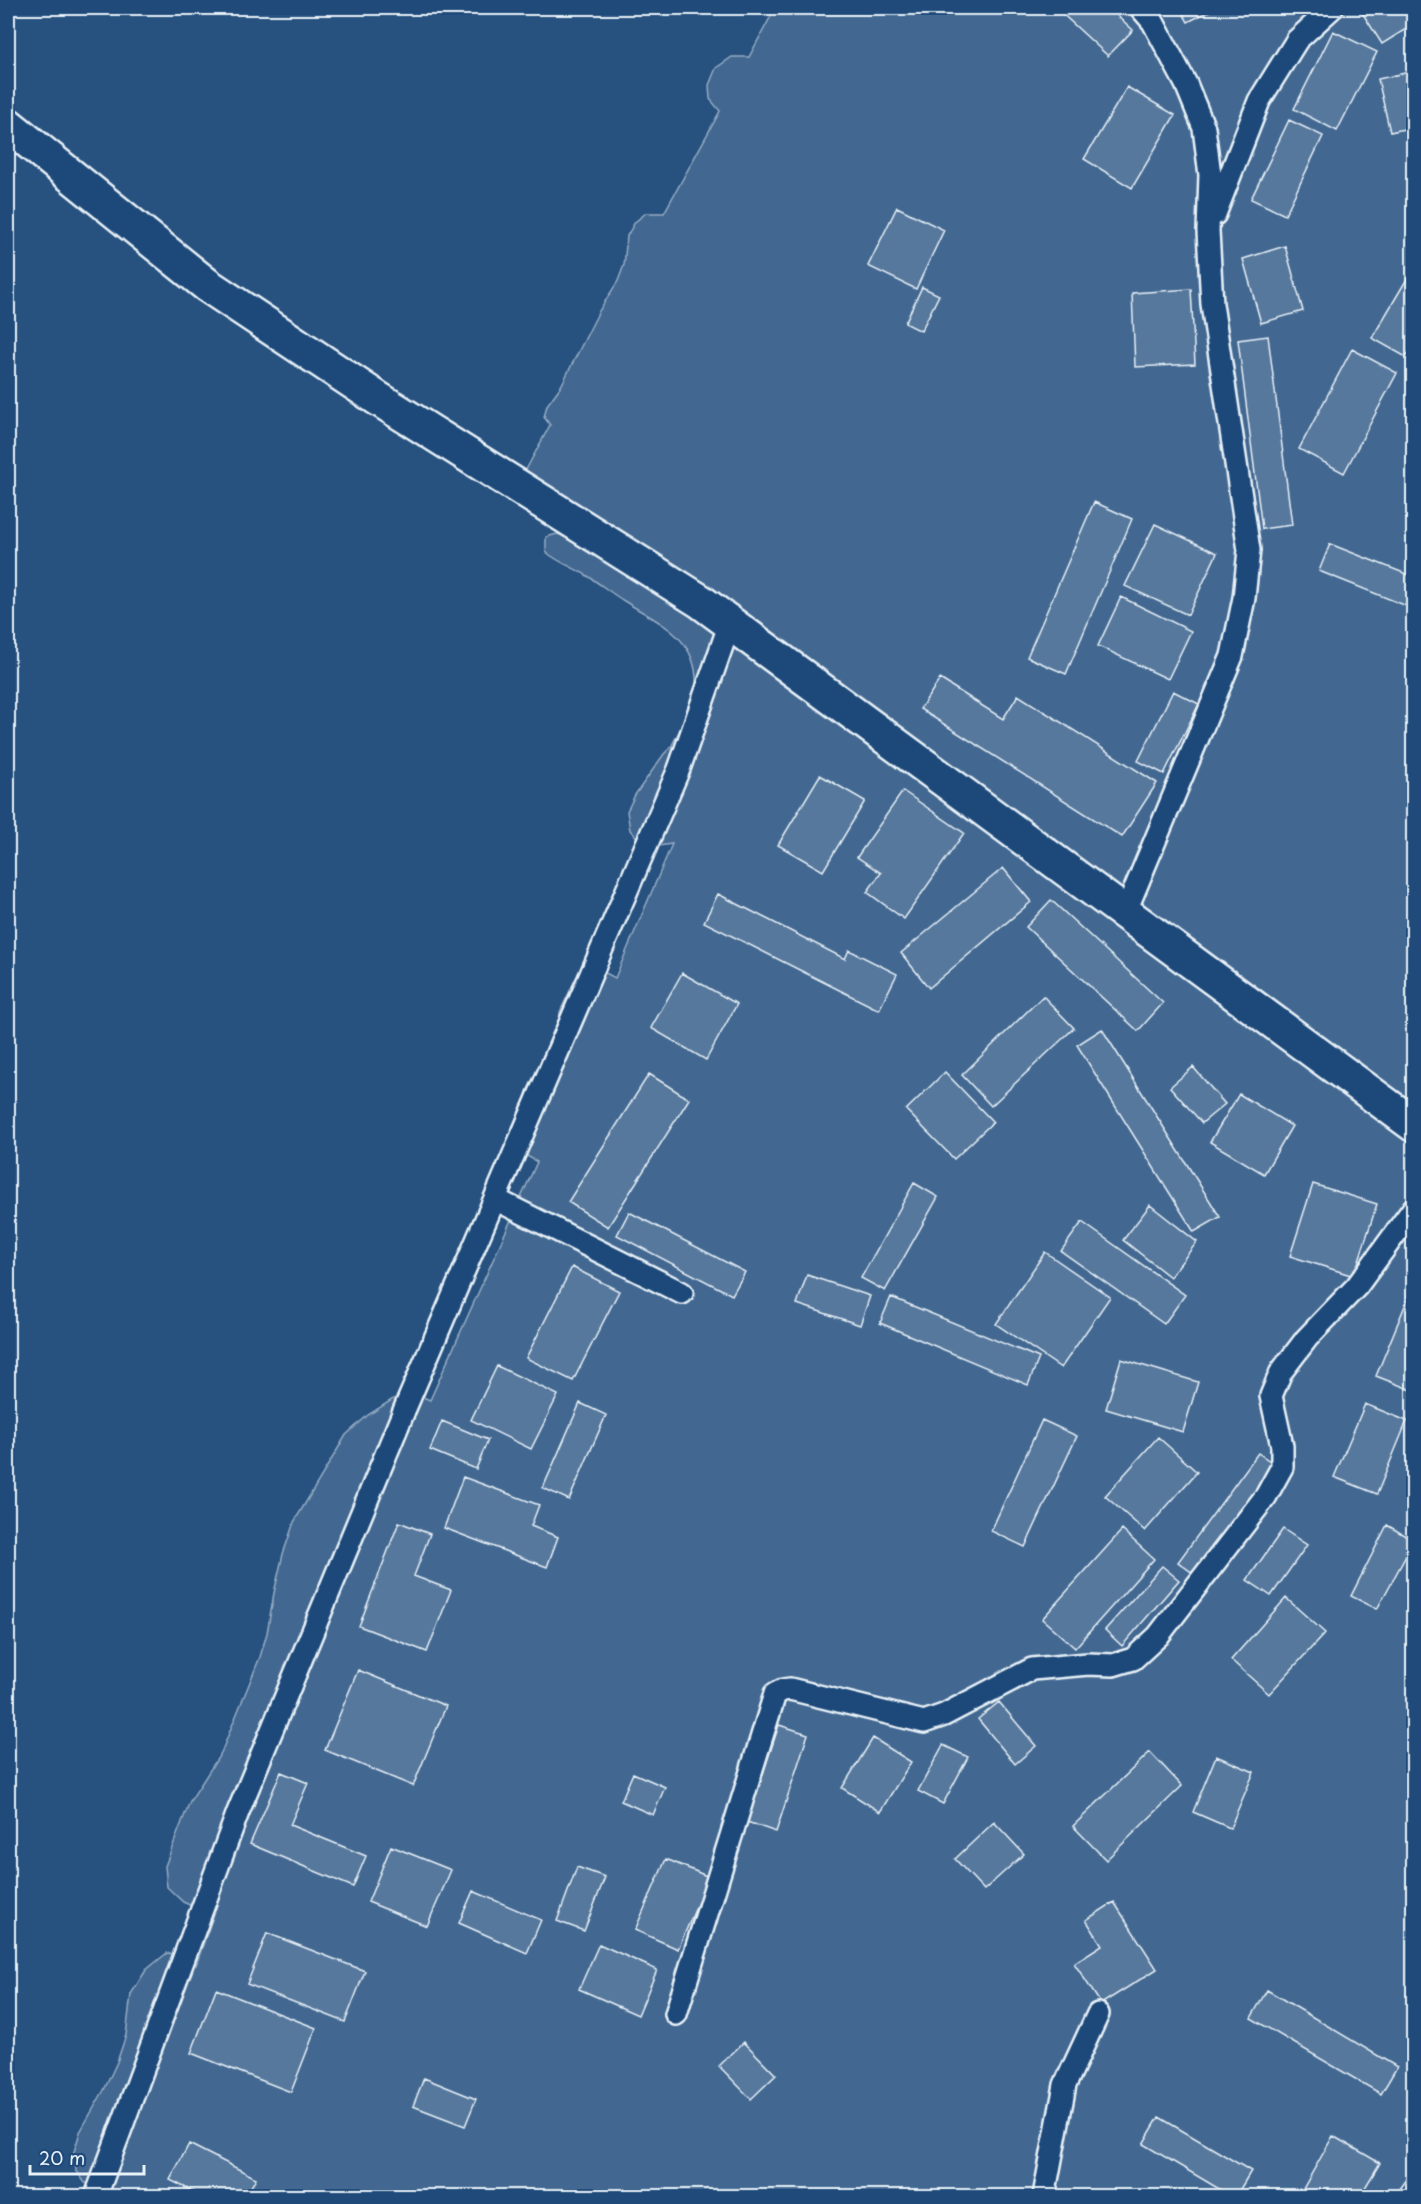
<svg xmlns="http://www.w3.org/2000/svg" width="1421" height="2204" viewBox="0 0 1421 2204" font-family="'Playpen Sans',sans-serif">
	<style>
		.green { fill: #436891; stroke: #96acc4; stroke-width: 1.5 }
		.building { fill: #57789d; stroke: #e8f1f8; stroke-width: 1.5 }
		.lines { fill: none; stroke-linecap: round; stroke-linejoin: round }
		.service-casing { stroke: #e8f1f8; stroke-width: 26 }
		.secondary-casing { stroke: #e8f1f8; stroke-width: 38 }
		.service { stroke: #1f4a7a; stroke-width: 21 }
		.secondary { stroke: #1f4a7a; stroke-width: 33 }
	</style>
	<rect width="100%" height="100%" fill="#27517f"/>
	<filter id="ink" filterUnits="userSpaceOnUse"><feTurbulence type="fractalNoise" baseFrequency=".0167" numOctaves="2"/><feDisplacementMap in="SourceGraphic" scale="12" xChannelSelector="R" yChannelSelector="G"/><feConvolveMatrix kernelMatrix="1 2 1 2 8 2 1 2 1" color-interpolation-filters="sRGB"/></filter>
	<g filter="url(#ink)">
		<path class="green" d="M 771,8 L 1413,8 L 1413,2196 L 95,2196 L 101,2184 L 85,2183 L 76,2170 L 73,2155 L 80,2132 L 104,2090 L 117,2062 L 126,2035 L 131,1994 L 146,1970 L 167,1953 L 182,1955 L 196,1965 L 217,1905 L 208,1899 L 196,1908 L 183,1902 L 167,1887 L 165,1866 L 190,1801 L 221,1753 L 260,1657 L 267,1633 L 274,1593 L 283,1554 L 294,1522 L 346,1435 L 368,1415 L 398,1396 L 418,1395 L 430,1400 L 537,1162 L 524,1154 L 520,1127 L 527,1091 L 558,1032 L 560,1012 L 576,978 L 602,971 L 615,978 L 672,844 L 652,847 L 641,842 L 630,830 L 627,811 L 635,795 L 664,754 L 671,747 C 678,733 695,703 696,688 C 699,637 659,623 624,601 C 611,593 599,583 586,575 C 572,567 558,562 546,552 L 546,537 L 557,534 L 583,542 L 521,479 L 550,425 L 544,417 L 547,405 L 561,386 L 599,311 L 618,281 L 624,265 L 627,236 L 635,222 L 646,213 L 664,213 L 720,111 L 710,99 L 709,85 L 716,68 L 732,57 L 749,57 L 772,14 Z"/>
		<path class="building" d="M 1056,8 L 1109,8 L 1133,30 L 1108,56 Z
			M 1180,8 L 1215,8 L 1188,22 Z
			M 1374,8 L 1414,8 L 1414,24 L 1382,44 L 1363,14 Z
			M 1333,31 L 1377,52 L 1337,131 L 1294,109 Z
			M 1414,71 L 1414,127 L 1390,132 L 1378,79 Z
			M 1127,87 L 1175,115 L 1132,188 L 1084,159 Z
			M 1289,120 L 1323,136 L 1285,215 L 1251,199 Z
			M 897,207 L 944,230 L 916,289 L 868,266 Z
			M 1285,246 L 1303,311 L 1261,323 L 1243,259 Z
			M 1414,267 L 1414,344 L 1406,357 L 1372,338 Z
			M 922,287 L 939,295 L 921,331 L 905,323 Z
			M 1191,289 L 1195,364 L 1135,367 L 1132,293 Z
			M 1268,336 L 1292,525 L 1262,529 L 1238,340 Z
			M 1352,349 L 1397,373 L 1344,473 L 1299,449 Z
			M 1094,502 L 1132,519 L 1066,674 L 1027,657 Z
			M 1155,524 L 1217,553 L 1188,615 L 1125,586 Z
			M 1330,544 L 1414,577 L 1414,609 L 1319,571 Z
			M 1121,597 L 1191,631 L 1168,679 L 1098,646 Z
			M 940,679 L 1003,719 L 1018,695 L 1157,783 L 1122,837 L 920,709 Z
			M 1173,691 L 1199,704 L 1164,774 L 1138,761 Z
			M 820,775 L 865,801 L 823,871 L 778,845 Z
			M 903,791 L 964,833 L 904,919 L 867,892 L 881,873 L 857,857 Z
			M 1003,868 L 1031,902 L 929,988 L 901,953 Z
			M 718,894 L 845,959 L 849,950 L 897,974 L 879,1010 L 704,922 Z
			M 1051,900 L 1163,1003 L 1138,1031 L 1026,927 Z
			M 682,973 L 737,1004 L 706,1060 L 651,1028 Z
			M 1043,996 L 1074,1028 L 991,1106 L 962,1075 Z
			M 1102,1029 L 1220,1217 L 1194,1232 L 1077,1045 Z
			M 1193,1067 L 1225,1104 L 1202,1123 L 1170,1087 Z
			M 945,1072 L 993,1122 L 954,1159 L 906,1110 Z
			M 649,1074 L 689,1099 L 608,1227 L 568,1202 Z
			M 1239,1094 L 1292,1126 L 1264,1174 L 1210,1142 Z
			M 914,1183 L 938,1197 L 885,1291 L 861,1278 Z
			M 1313,1184 L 1377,1204 L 1354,1276 L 1290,1256 Z
			M 1150,1205 L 1197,1242 L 1170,1277 L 1123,1240 Z
			M 629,1212 L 745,1272 L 732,1295 L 617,1235 Z
			M 1082,1222 L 1185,1295 L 1164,1324 L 1061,1251 Z
			M 1045,1252 L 1110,1297 L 1061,1368 L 996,1324 Z
			M 572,1267 L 619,1291 L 573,1381 L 526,1358 Z
			M 807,1275 L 870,1296 L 860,1325 L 797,1304 Z
			M 1411,1291 L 1414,1292 L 1414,1391 L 1376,1376 Z
			M 891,1297 L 1039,1358 L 1028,1385 L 880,1323 Z
			M 1121,1359 L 1198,1382 L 1183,1432 L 1106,1409 Z
			M 497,1366 L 558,1395 L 531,1449 L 471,1420 Z
			M 580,1403 L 606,1415 L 569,1500 L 543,1488 Z
			M 1365,1404 L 1407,1421 L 1377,1494 L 1334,1477 Z
			M 1042,1420 L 1077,1436 L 1025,1547 L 991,1531 Z
			M 442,1421 L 488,1440 L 476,1469 L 430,1450 Z
			M 1158,1437 L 1197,1472 L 1145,1531 L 1105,1496 Z
			M 1258,1453 L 1279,1467 L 1198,1577 L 1178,1562 Z
			M 463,1477 L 539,1505 L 531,1526 L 558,1537 L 547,1567 L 444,1528 Z
			M 399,1522 L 430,1534 L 414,1576 L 451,1590 L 427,1652 L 359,1626 Z
			M 1387,1525 L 1414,1541 L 1377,1609 L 1351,1596 Z
			M 1283,1529 L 1307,1545 L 1271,1596 L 1247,1580 Z
			M 1122,1530 L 1154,1559 L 1075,1648 L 1042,1619 Z
			M 1162,1566 L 1179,1580 L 1122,1646 L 1105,1630 Z
			M 1286,1598 L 1325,1633 L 1269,1694 L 1231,1660 Z
			M 358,1670 L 446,1706 L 413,1786 L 325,1750 Z
			M 999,1702 L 1036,1746 L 1015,1764 L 978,1719 Z
			M 779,1725 L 808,1734 L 776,1832 L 747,1822 Z
			M 873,1738 L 911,1762 L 880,1812 L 842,1788 Z
			M 943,1745 L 968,1757 L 943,1804 L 918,1791 Z
			M 1150,1752 L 1182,1786 L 1106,1860 L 1073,1826 Z
			M 1216,1756 L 1254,1772 L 1230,1828 L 1193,1812 Z
			M 281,1772 L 308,1783 L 290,1825 L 366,1856 L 353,1887 L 250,1844 Z
			M 633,1773 L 665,1787 L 653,1815 L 621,1801 Z
			M 994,1822 L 1024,1854 L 984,1890 L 955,1859 Z
			M 391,1846 L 451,1870 L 427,1926 L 368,1902 Z
			M 666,1859 L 709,1877 L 678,1949 L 635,1930 Z
			M 577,1867 L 605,1877 L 584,1931 L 557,1921 Z
			M 473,1891 L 541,1920 L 527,1953 L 459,1923 Z
			M 1114,1902 L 1157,1969 L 1101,2004 L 1074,1963 L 1102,1945 L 1086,1920 Z
			M 267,1933 L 365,1971 L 345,2022 L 247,1984 Z
			M 599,1944 L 657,1970 L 638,2015 L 579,1989 Z
			M 216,1989 L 316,2028 L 291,2092 L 191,2053 Z
			M 1267,1990 L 1397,2067 L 1381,2094 L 1251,2018 Z
			M 744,2042 L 776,2075 L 751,2099 L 719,2066 Z
			M 424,2078 L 476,2099 L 465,2126 L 413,2106 Z
			M 1159,2117 L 1251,2171 L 1236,2196 L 1231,2196 L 1143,2144 Z
			M 1333,2136 L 1380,2163 L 1360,2196 L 1299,2196 Z
			M 189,2144 L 256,2178 L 246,2196 L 202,2196 L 170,2180 Z"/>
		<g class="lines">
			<defs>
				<path id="service" d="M 1215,214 L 1259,101 L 1297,40 L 1332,8
					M 1125,913 L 1232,656 L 1244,598 L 1249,550 L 1212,304 L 1208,231 L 1210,175 L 1204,128 L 1186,84 L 1153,22 L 1141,8
					M 495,1199 L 682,1293
					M 676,2014 L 775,1694 L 783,1690 L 790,1689 L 924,1722 L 944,1715 L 1032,1669 L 1088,1664 L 1113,1665 L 1133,1659 L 1158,1636 L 1266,1496 L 1282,1467 L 1282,1446 L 1271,1396 L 1281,1372 L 1307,1338 L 1357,1286 L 1414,1208
					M 96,2196 L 238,1812 L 406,1406 L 679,769 L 730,623
					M 1044,2196 L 1065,2085 L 1098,2014
					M 1409,2196 L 1414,2189"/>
				<path id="secondary" d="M 8,125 L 207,285 L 377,398 L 700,601 L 1414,1125"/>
			</defs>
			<use href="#service" class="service-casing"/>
			<use href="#secondary" class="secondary-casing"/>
			<use href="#service" class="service"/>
			<use href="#secondary" class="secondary"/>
		</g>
	</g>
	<rect width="1421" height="2204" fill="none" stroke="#1f4a7a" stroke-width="30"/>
	<rect x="15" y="15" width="1391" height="2174" fill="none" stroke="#e8f1f8" stroke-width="2" filter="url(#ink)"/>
	<path d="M30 2165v9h114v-9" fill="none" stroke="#e8f1f8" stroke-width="3"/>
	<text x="39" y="2165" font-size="18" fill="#e8f1f8" stroke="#1f4a7a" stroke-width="4.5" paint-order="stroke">20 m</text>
</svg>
